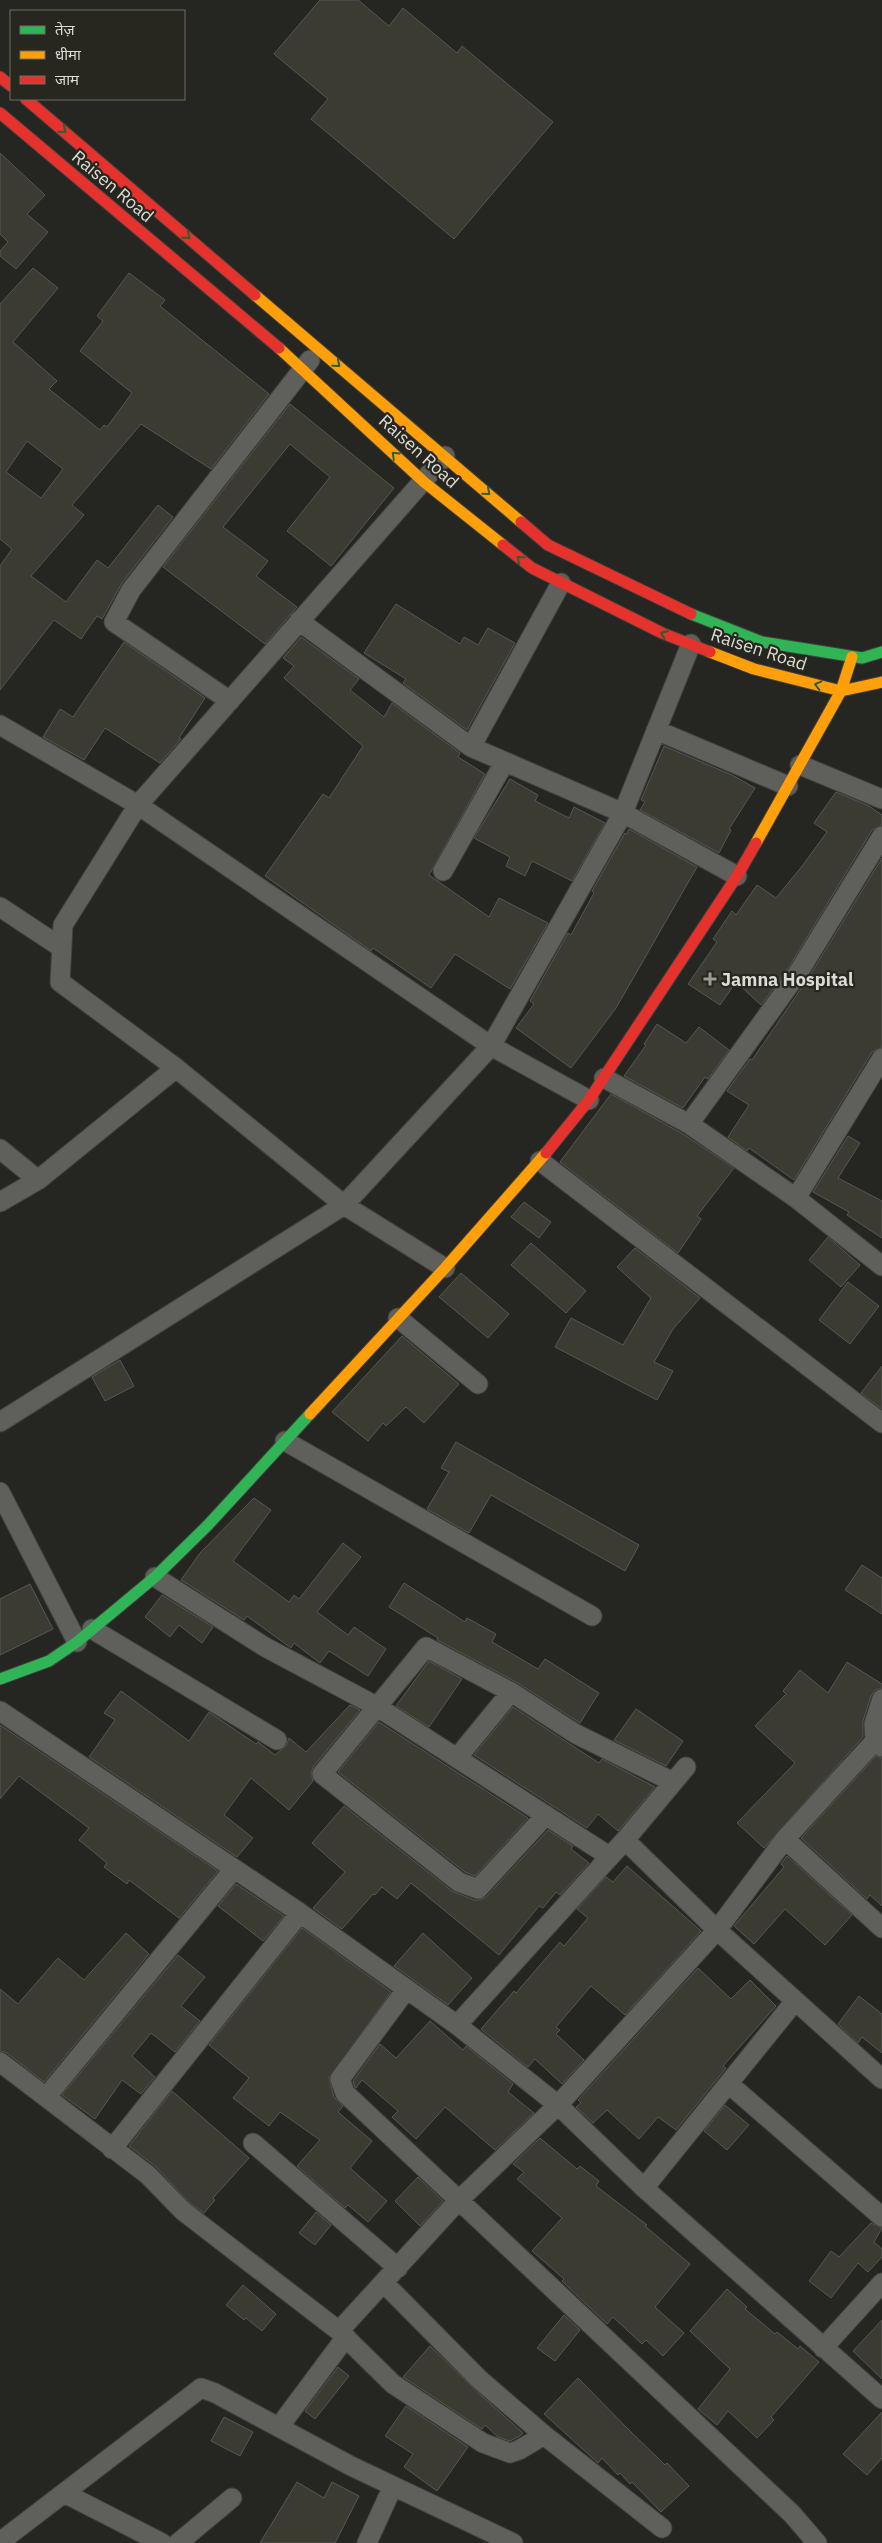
<svg xmlns="http://www.w3.org/2000/svg" width="882" height="2543" viewBox="0 0 882 2543" font-family="'IBM Plex Sans','Noto Sans Devanagari',sans-serif">
	<style>
		.building { fill: #3c3b32; stroke: #575754; fill-rule: evenodd }
		.lines { fill: none; stroke-linecap: round; stroke-linejoin: round }
		.street-casing { stroke: #41413f; stroke-width: 21 }
		.fast-casing { stroke: #41413f; stroke-width: 13 }
		.slow-casing { stroke: #41413f; stroke-width: 13 }
		.jam-casing { stroke: #41413f; stroke-width: 13 }
		.street { stroke: #5f5f5c; stroke-width: 19 }
		.fast { stroke: #30b455; stroke-width: 11 }
		.slow { stroke: #ff9f0a; stroke-width: 11 }
		.jam { stroke: #e5322d; stroke-width: 11 }
		.oneway { stroke: #2b5f35 }
		.poi-dot { fill: #9c9c97; stroke: #27271f; stroke-width: 2 }
		.labels { text-anchor: middle; dominant-baseline: central; stroke-width: 4.5; stroke-linejoin: round; paint-order: stroke }
		.street-label { font-size: 18px; fill: #dcdcd6; stroke: #27271f }
		.poi-label { font-size: 18px; font-weight: bold; fill: #dcdcd6; stroke: #27271f; text-anchor: start }
	</style>
	<rect width="100%" height="100%" fill="#252521"/>
	<path class="building" d="M 320,0 L 358,0 L 389,26 L 403,8 L 457,53 L 462,46 L 553,122 L 454,239 L 311,119 L 328,99 L 274,54 Z
		M 0,153 L 45,195 L 27,214 L 48,232 L 16,269 L 0,256 L 0,251 L 8,242 L 0,234 Z
		M 33,268 L 58,288 L 13,342 L 57,381 L 49,389 L 100,430 L 104,425 L 107,427 L 132,393 L 80,351 L 103,321 L 97,316 L 129,273 L 165,300 L 160,306 L 269,394 L 211,469 L 141,424 L 72,505 L 84,515 L 31,576 L 66,602 L 97,560 L 108,568 L 158,505 L 173,517 L 122,583 L 102,619 L 97,616 L 81,639 L 54,620 L 0,690 L 0,566 L 12,549 L 0,539 L 0,304 ZM 27,441 L 63,469 L 41,498 L 6,472 Z
		M 290,404 L 394,488 L 331,566 L 287,531 L 330,477 L 290,444 L 223,527 L 268,561 L 256,576 L 297,607 L 265,644 L 163,567 Z
		M 396,604 L 460,644 L 464,637 L 478,645 L 488,628 L 515,643 L 467,730 L 403,683 L 406,679 L 364,653 Z
		M 301,637 L 359,679 L 350,690 L 384,717 L 392,703 L 460,753 L 458,757 L 485,774 L 429,875 L 489,917 L 499,898 L 548,923 L 510,989 L 455,954 L 431,988 L 373,948 L 371,951 L 265,876 L 323,794 L 329,798 L 363,746 L 284,678 L 294,666 L 283,658 Z
		M 124,642 L 205,698 L 179,738 L 181,739 L 160,763 L 105,728 L 84,760 L 43,737 L 60,709 L 73,717 Z
		M 664,746 L 732,775 L 755,788 L 729,829 L 731,830 L 719,853 L 640,810 L 645,802 L 641,800 Z
		M 510,779 L 538,795 L 535,801 L 569,818 L 574,807 L 605,823 L 572,881 L 532,861 L 525,876 L 506,866 L 510,857 L 474,838 Z
		M 836,792 L 869,806 L 882,815 L 882,825 L 872,830 L 789,967 L 761,1005 L 736,982 L 720,1005 L 688,984 L 717,942 L 713,939 L 732,911 L 736,915 L 757,885 L 776,898 L 803,865 L 827,832 L 814,823 Z
		M 629,829 L 697,867 L 616,1008 L 571,1068 L 516,1028 L 534,1004 L 530,1001 L 568,933 L 571,935 L 594,893 L 592,891 L 625,833 L 627,834 Z
		M 882,858 L 882,1047 L 872,1052 L 794,1180 L 749,1148 L 747,1151 L 728,1137 L 749,1105 L 727,1091 L 750,1059 L 752,1060 L 807,980 Z
		M 657,1024 L 686,1043 L 699,1027 L 729,1050 L 708,1079 L 705,1077 L 683,1108 L 624,1076 L 646,1045 L 644,1044 Z
		M 611,1094 L 683,1134 L 734,1168 L 697,1216 L 701,1219 L 678,1253 L 560,1162 Z
		M 848,1136 L 860,1143 L 838,1178 L 882,1201 L 882,1238 L 847,1215 L 849,1212 L 813,1192 Z
		M 524,1202 L 551,1222 L 539,1238 L 511,1217 Z
		M 828,1237 L 860,1265 L 841,1287 L 809,1260 Z
		M 531,1243 L 586,1291 L 566,1313 L 511,1265 Z
		M 635,1248 L 700,1298 L 673,1329 L 654,1362 L 673,1371 L 657,1400 L 555,1347 L 571,1318 L 623,1345 L 651,1298 L 617,1267 Z
		M 461,1273 L 509,1314 L 488,1338 L 439,1297 Z
		M 848,1282 L 879,1306 L 850,1344 L 819,1320 Z
		M 402,1336 L 459,1384 L 424,1423 L 406,1407 L 386,1426 L 383,1423 L 368,1441 L 332,1412 Z
		M 120,1360 L 134,1386 L 105,1401 L 92,1377 Z
		M 882,1366 L 882,1409 L 861,1393 Z
		M 456,1442 L 639,1545 L 625,1571 L 491,1495 L 469,1533 L 427,1509 L 449,1472 L 441,1468 Z
		M 254,1498 L 271,1510 L 233,1561 L 289,1602 L 294,1595 L 299,1599 L 343,1543 L 361,1557 L 317,1612 L 348,1635 L 354,1627 L 386,1649 L 368,1676 L 329,1651 L 320,1663 L 294,1643 L 291,1648 L 247,1616 L 244,1620 L 181,1580 L 200,1553 Z
		M 862,1565 L 882,1578 L 882,1614 L 845,1590 Z
		M 404,1583 L 465,1622 L 467,1618 L 496,1634 L 492,1642 L 538,1669 L 545,1659 L 599,1693 L 580,1723 L 516,1682 L 437,1640 L 438,1638 L 389,1607 Z
		M 30,1584 L 53,1629 L 0,1655 L 0,1599 Z
		M 162,1595 L 213,1627 L 202,1643 L 179,1625 L 170,1637 L 145,1617 Z
		M 429,1661 L 462,1679 L 429,1727 L 396,1706 Z
		M 847,1662 L 882,1684 L 882,1688 L 875,1690 L 871,1696 L 863,1721 L 863,1737 L 764,1848 L 737,1823 L 795,1763 L 755,1726 L 786,1694 L 783,1691 L 800,1670 L 828,1693 Z
		M 121,1691 L 189,1741 L 209,1712 L 256,1744 L 258,1742 L 275,1755 L 286,1746 L 289,1738 L 306,1752 L 350,1705 L 360,1710 L 313,1767 L 311,1773 L 313,1781 L 289,1810 L 251,1778 L 224,1815 L 253,1838 L 237,1857 L 89,1757 L 115,1720 L 104,1713 Z
		M 513,1707 L 599,1763 L 602,1759 L 655,1787 L 618,1831 L 598,1814 L 587,1828 L 474,1755 Z
		M 636,1709 L 683,1741 L 666,1766 L 614,1740 Z
		M 379,1722 L 528,1818 L 475,1876 L 465,1872 L 338,1772 Z
		M 0,1725 L 218,1871 L 179,1918 L 129,1880 L 127,1884 L 104,1867 L 107,1863 L 79,1840 L 89,1828 L 19,1776 L 0,1799 Z
		M 876,1756 L 882,1758 L 882,1906 L 870,1895 L 867,1899 L 801,1838 Z
		M 344,1806 L 452,1891 L 474,1900 L 480,1900 L 486,1897 L 548,1830 L 573,1846 L 571,1849 L 589,1863 L 560,1895 L 556,1892 L 543,1908 L 539,1906 L 499,1955 L 411,1883 L 397,1899 L 382,1887 L 375,1895 L 373,1894 L 342,1929 L 313,1908 L 345,1872 L 312,1843 Z
		M 787,1856 L 852,1915 L 825,1945 L 785,1909 L 754,1944 L 734,1926 L 784,1867 L 781,1864 Z
		M 627,1866 L 701,1931 L 625,2015 L 591,1986 L 556,2027 L 560,2030 L 556,2034 L 584,2060 L 562,2084 L 535,2059 L 528,2067 L 481,2029 L 514,1991 L 516,1993 L 560,1942 L 564,1946 L 588,1918 L 577,1909 L 606,1877 L 613,1882 Z
		M 236,1884 L 284,1916 L 263,1941 L 218,1906 Z
		M 302,1928 L 391,1992 L 329,2078 L 334,2097 L 343,2106 L 338,2112 L 372,2141 L 350,2168 L 387,2201 L 368,2222 L 348,2205 L 345,2208 L 297,2166 L 320,2140 L 280,2112 L 269,2126 L 233,2098 L 249,2078 L 209,2045 Z
		M 126,1933 L 149,1954 L 44,2082 L 7,2053 L 0,2051 L 0,1989 L 18,2004 L 58,1958 L 84,1980 Z
		M 423,1933 L 472,1978 L 448,2005 L 394,1966 Z
		M 178,1955 L 205,1977 L 181,2006 L 200,2021 L 175,2052 L 151,2033 L 132,2056 L 155,2077 L 141,2094 L 122,2080 L 95,2119 L 62,2095 Z
		M 698,1968 L 731,1999 L 750,1980 L 776,2006 L 723,2066 L 726,2068 L 676,2130 L 658,2117 L 639,2139 L 607,2110 L 593,2123 L 576,2107 L 581,2103 L 578,2100 Z
		M 859,1996 L 882,2014 L 882,2053 L 862,2037 L 858,2043 L 838,2024 Z
		M 430,2021 L 463,2050 L 466,2046 L 513,2084 L 508,2092 L 534,2113 L 495,2150 L 445,2107 L 416,2139 L 392,2117 L 398,2111 L 362,2080 L 356,2088 L 355,2087 L 353,2081 L 380,2044 L 396,2058 Z
		M 172,2091 L 249,2158 L 213,2198 L 215,2200 L 204,2213 L 190,2203 L 155,2166 L 129,2146 Z
		M 725,2105 L 749,2125 L 727,2150 L 704,2131 Z
		M 540,2138 L 577,2169 L 580,2166 L 599,2181 L 596,2186 L 647,2225 L 645,2226 L 690,2264 L 655,2307 L 684,2333 L 663,2356 L 646,2340 L 642,2344 L 613,2317 L 607,2324 L 562,2281 L 564,2279 L 532,2251 L 562,2218 L 517,2179 L 524,2172 L 513,2164 Z
		M 418,2177 L 443,2201 L 420,2226 L 395,2201 Z
		M 316,2212 L 331,2225 L 315,2245 L 299,2233 Z
		M 871,2223 L 882,2228 L 874,2242 L 882,2249 L 882,2257 L 868,2272 L 858,2263 L 831,2298 L 809,2281 L 831,2251 L 839,2257 Z
		M 243,2285 L 276,2314 L 262,2331 L 246,2318 L 244,2320 L 226,2305 Z
		M 727,2289 L 747,2307 L 745,2309 L 775,2334 L 777,2332 L 798,2349 L 800,2346 L 819,2362 L 771,2417 L 774,2420 L 757,2438 L 728,2411 L 717,2425 L 698,2409 L 730,2369 L 690,2331 Z
		M 564,2315 L 580,2330 L 555,2361 L 537,2348 Z
		M 882,2320 L 882,2379 L 853,2351 Z
		M 430,2346 L 472,2387 L 523,2433 L 520,2436 L 510,2441 L 498,2437 L 485,2425 L 482,2429 L 403,2377 Z
		M 338,2367 L 349,2376 L 315,2419 L 305,2411 Z
		M 578,2378 L 629,2430 L 665,2465 L 667,2463 L 689,2486 L 661,2512 L 632,2482 L 630,2484 L 620,2473 L 618,2475 L 602,2458 L 598,2463 L 544,2414 Z
		M 406,2406 L 468,2447 L 437,2491 L 404,2467 L 413,2454 L 385,2436 Z
		M 882,2412 L 882,2458 L 867,2475 L 843,2454 Z
		M 224,2417 L 253,2432 L 240,2456 L 211,2441 Z
		M 297,2482 L 324,2498 L 332,2482 L 359,2496 L 335,2543 L 260,2543 Z"/>
	<g class="lines">
		<defs>
			<path id="street" d="M 445,456 L 138,805 L 63,925 L 60,982 L 176,1068 L 344,1205 L 445,1268
				M 299,621 L 471,747 L 623,813 L 737,876
				M 230,701 L 114,622 L 131,590 L 310,360
				M 0,725 L 138,805 L 491,1046 L 589,1100
				M 656,730 L 788,786
				M 471,747 L 561,583
				M 800,765 L 882,799
				M 443,871 L 504,763
				M 0,907 L 62,948
				M 604,1078 L 689,1124 L 796,1198 L 882,1266
				M 689,1124 L 798,973 L 882,836
				M 0,1149 L 38,1180
				M 540,1161 L 882,1423
				M 796,1198 L 882,1058
				M 0,1202 L 38,1180 L 176,1068
				M 398,1318 L 478,1384
				M 0,1422 L 344,1205 L 491,1046 L 623,813 L 691,644
				M 285,1441 L 592,1616
				M 0,1492 L 77,1642
				M 155,1577 L 265,1647 L 376,1706 L 609,1856
				M 92,1629 L 277,1740
				M 0,1711 L 300,1913 L 457,2025 L 558,2105 L 644,2188 L 882,2399
				M 875,1741 L 874,1724 L 882,1699
				M 457,1758 L 511,1692
				M 546,1815 L 478,1889 L 459,1882 L 322,1774 L 426,1647 L 511,1692 L 576,1734 L 673,1782
				M 785,1839 L 882,1928
				M 625,1840 L 717,1930 L 882,2079
				M 406,1990 L 340,2079 L 345,2093 L 740,2465 L 792,2514 L 817,2543
				M 457,2025 L 625,1840 L 686,1767
				M 0,2062 L 148,2175 L 183,2211 L 339,2331 L 458,2201 L 558,2105 L 717,1930 L 785,1839 L 875,1741 L 882,1747
				M 729,2084 L 882,2217
				M 47,2096 L 234,1869
				M 253,2143 L 398,2268
				M 112,2149 L 300,1913
				M 644,2188 L 795,2001
				M 384,2283 L 479,2379 L 544,2435 L 662,2528
				M 339,2331 L 393,2384 L 483,2443 L 510,2453 L 519,2450 L 544,2435
				M 823,2348 L 882,2283
				M 279,2427 L 346,2337
				M 66,2494 L 162,2543
				M 0,2542 L 201,2388 L 215,2393 L 351,2466 L 513,2543
				M 178,2543 L 232,2498
				M 367,2543 L 393,2486"/>
			<path id="fast" d="M 691,614 L 762,642 L 862,658 L 882,652
				M 0,1679 L 49,1661 L 77,1642 L 155,1577 L 208,1525 L 310,1414"/>
			<path id="slow" d="M 255,295 L 521,522
				M 279,348 L 424,482 L 503,545
				M 710,652 L 754,669 L 841,691 L 882,682
				M 756,843 L 841,691 L 852,657
				M 310,1414 L 445,1268 L 546,1153"/>
			<path id="jam" d="M 0,77 L 11,86
				M 26,99 L 255,295
				M 0,113 L 279,348
				M 521,522 L 548,545 L 691,614
				M 503,545 L 532,568 L 662,633 L 710,652
				M 546,1153 L 589,1100 L 737,876 L 756,843"/>
		</defs>
		<use href="#street" class="street-casing"/>
		<use href="#fast" class="fast-casing"/>
		<use href="#slow" class="slow-casing"/>
		<use href="#jam" class="jam-casing"/>
		<use href="#street" class="street"/>
		<use href="#fast" class="fast"/>
		<use href="#slow" class="slow"/>
		<use href="#jam" class="jam"/>
	</g>
	<defs><path id="oneway-chevron" d="M-2-3.5L2.5 0L-2 3.5" fill="none" stroke-width="1.6" stroke-linecap="round" stroke-linejoin="round" transform="scale(1.25)"/></defs>
	<g class="oneway">
		<use href="#oneway-chevron" transform="translate(63 130) rotate(40)"/>
		<use href="#oneway-chevron" transform="translate(187 236) rotate(40)"/>
		<use href="#oneway-chevron" transform="translate(337 364) rotate(40)"/>
		<use href="#oneway-chevron" transform="translate(395 455) rotate(-137)"/>
		<use href="#oneway-chevron" transform="translate(487 492) rotate(41)"/>
		<use href="#oneway-chevron" transform="translate(520 559) rotate(-141)"/>
		<use href="#oneway-chevron" transform="translate(664 634) rotate(-157)"/>
		<use href="#oneway-chevron" transform="translate(818 685) rotate(-166)"/>
	</g>
	<path class="poi-dot" d="M707.5 971.5h5v5h5v5h-5v5h-5v-5h-5v-5h5z"/>
	<g class="labels">
		<g class="street-label">
			<text transform="translate(113 186) rotate(40)">Raisen Road</text>
			<text transform="translate(419 451) rotate(42)">Raisen Road</text>
			<text transform="translate(759 649) rotate(18)">Raisen Road</text>
		</g>
		<g class="poi-label">
			<text x="721" y="979">Jamna Hospital</text>
		</g>
	</g>
	<rect x="10" y="10" width="175" height="90" fill="#27271f" stroke="#6f6f68"/>
	<rect x="20" y="26" width="25" height="8" fill="#30b455" stroke="#6f6f68"/>
	<text x="55" y="35" font-size="15" fill="#dcdcd6">तेज़</text>
	<rect x="20" y="51" width="25" height="8" fill="#ff9f0a" stroke="#6f6f68"/>
	<text x="55" y="60" font-size="15" fill="#dcdcd6">धीमा</text>
	<rect x="20" y="76" width="25" height="8" fill="#e5322d" stroke="#6f6f68"/>
	<text x="55" y="85" font-size="15" fill="#dcdcd6">जाम</text>
</svg>
